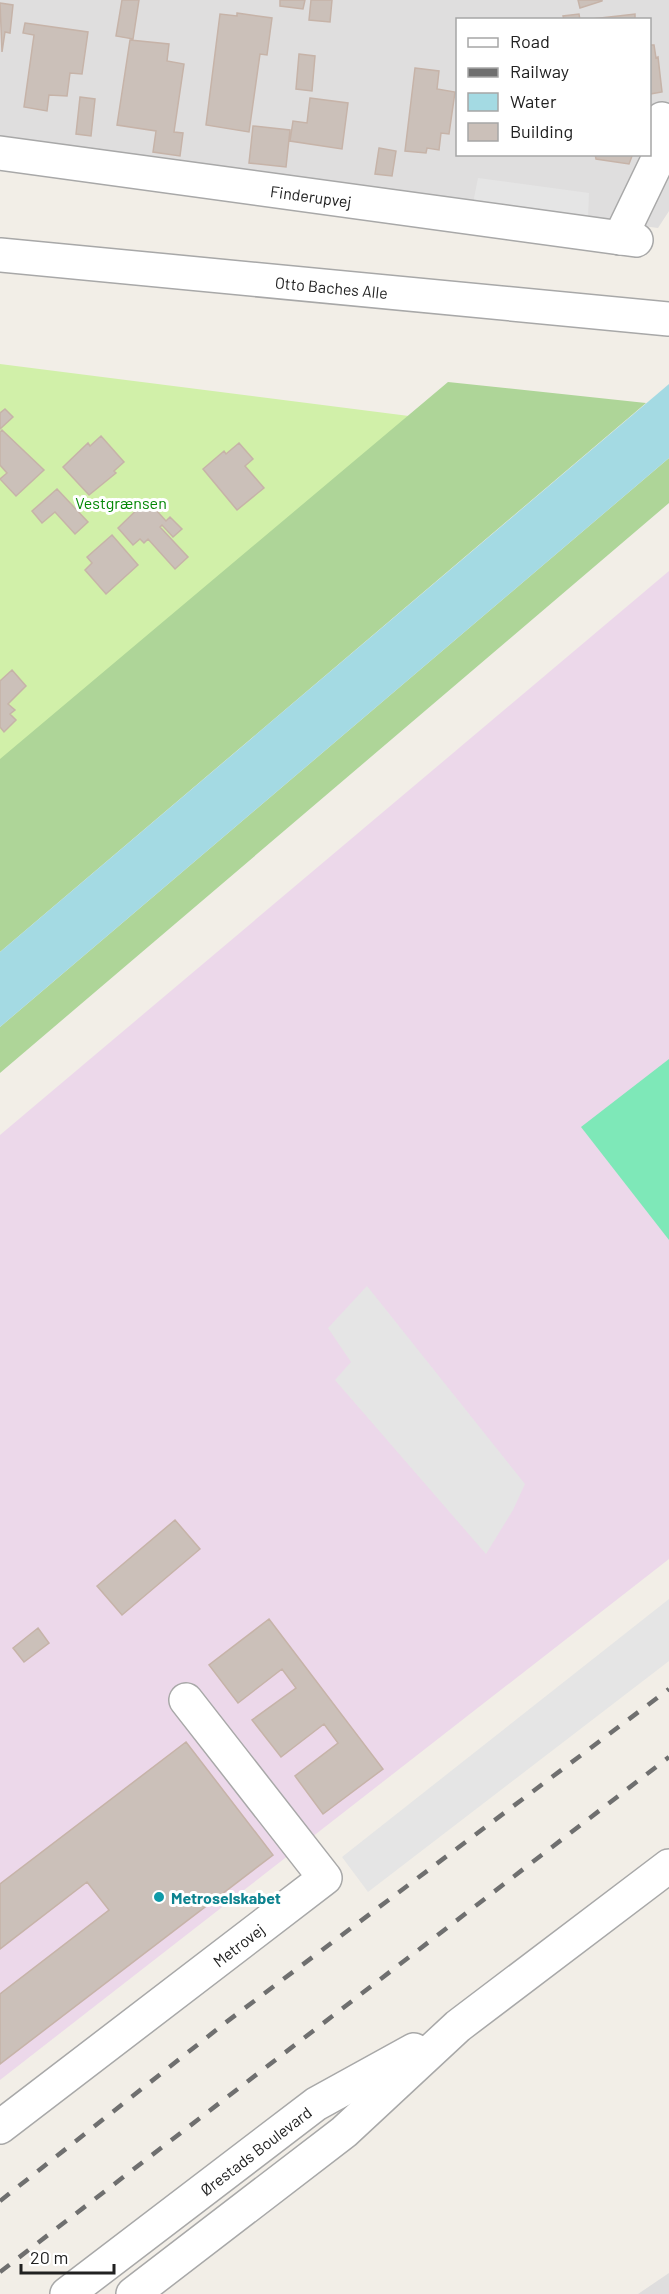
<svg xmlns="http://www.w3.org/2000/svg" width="669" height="2294" viewBox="0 0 669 2294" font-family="Barlow,sans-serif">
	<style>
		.residential { fill: #dfdede; fill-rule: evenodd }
		.industrial { fill: #ecd8ea }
		.grass { fill: #d1f0a9 }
		.forest { fill: #aed598 }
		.pitch { fill: #7ee8b8 }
		.parking { fill: #e5e5e5 }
		.water { fill: #a4dae3 }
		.building { fill: #cbc0b9; stroke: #c6b3a8; stroke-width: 1.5 }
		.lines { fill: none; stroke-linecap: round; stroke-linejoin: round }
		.minor-casing { stroke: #a8a8a8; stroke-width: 36 }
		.minor { stroke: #fff; stroke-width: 33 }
		.rail { stroke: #6f6f6f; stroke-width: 4.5; stroke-dasharray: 12 12; stroke-linecap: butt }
		.culture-dot { fill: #0f9aa8; stroke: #fff; stroke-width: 2 }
		.labels { text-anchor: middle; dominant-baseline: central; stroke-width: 6; stroke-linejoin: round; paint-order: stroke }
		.street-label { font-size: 16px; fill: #212121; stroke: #fff }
		.park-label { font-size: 16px; fill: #028704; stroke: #fff }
		.culture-label { font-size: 16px; font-weight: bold; fill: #0d838f; stroke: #fff; text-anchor: start }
	</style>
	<rect width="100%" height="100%" fill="#f2eee7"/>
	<path class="residential" d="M 0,0 L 669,0 L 669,211 L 658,228 L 0,140 ZM 458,20 L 650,20 L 650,154 L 458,154 Z
		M 669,2273 L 669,2294 L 638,2294 Z"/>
	<path class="industrial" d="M 669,571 L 669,1559 L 0,2080 L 0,1135 Z"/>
	<path class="grass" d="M 0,364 L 409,416 L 0,763 Z"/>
	<path class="forest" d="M 448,382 L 646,403 L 0,952 L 0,759 Z
		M 669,458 L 669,503 L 0,1073 L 0,1027 Z"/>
	<path class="pitch" d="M 669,1059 L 669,1240 L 581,1127 Z"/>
	<path class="parking" d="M 478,178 L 589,193 L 588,218 L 473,203 Z
		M 367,1286 L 525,1484 L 513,1510 L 486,1554 L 335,1380 L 351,1362 L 328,1328 Z
		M 669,1599 L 669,1661 L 368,1892 L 342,1857 Z"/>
	<path class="water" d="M 669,384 L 669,458 L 0,1027 L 0,952 Z"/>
	<path class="building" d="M 122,0 L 139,0 L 133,39 L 116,36 Z
		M 280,0 L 305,0 L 303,9 L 280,6 Z
		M 311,0 L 332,0 L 330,22 L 309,20 Z
		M 578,0 L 602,0 L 602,1 L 580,8 Z
		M 0,3 L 13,5 L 10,33 L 5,32 L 2,52 Z
		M 237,13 L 272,18 L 267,55 L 260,54 L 249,132 L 206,125 L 220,14 L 237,16 Z
		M 579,14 L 580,20 L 564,20 L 563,16 Z
		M 635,14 L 635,20 L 592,20 L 592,19 Z
		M 25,23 L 88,32 L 82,74 L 70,73 L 67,96 L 49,95 L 47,111 L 24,107 L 34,35 L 23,33 Z
		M 130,40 L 169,44 L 167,61 L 184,64 L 174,132 L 183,133 L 180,156 L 153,152 L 156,131 L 117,125 Z
		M 650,45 L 654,45 L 656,58 L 658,57 L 662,92 L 650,94 Z
		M 299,54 L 315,56 L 312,91 L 296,89 Z
		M 415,68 L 439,71 L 437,89 L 455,92 L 449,134 L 441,133 L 439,150 L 427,148 L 426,153 L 405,151 Z
		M 80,97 L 95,99 L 91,136 L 76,134 Z
		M 310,98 L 348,103 L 342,149 L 290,141 L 293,121 L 307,123 Z
		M 253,126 L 290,130 L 286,167 L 249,163 Z
		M 379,148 L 396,151 L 392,176 L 375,174 Z
		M 595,154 L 630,154 L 632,156 L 629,164 L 596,159 Z
		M 5,409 L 13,417 L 0,429 L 0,413 Z
		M 2,430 L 44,470 L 16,496 L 0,479 L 7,473 L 0,465 L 0,432 Z
		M 101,436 L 124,462 L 114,471 L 116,473 L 89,495 L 63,467 L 88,443 L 90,446 Z
		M 239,443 L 253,459 L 245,466 L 264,488 L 237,510 L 203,469 L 224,451 L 226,454 Z
		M 57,489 L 88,522 L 75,534 L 55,512 L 42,523 L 32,511 Z
		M 147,500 L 166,521 L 170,517 L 182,529 L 173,537 L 162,525 L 160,527 L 188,557 L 175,569 L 148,539 L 144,543 L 140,539 L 133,545 L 118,528 Z
		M 112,535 L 138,565 L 106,594 L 85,570 L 92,563 L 87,557 Z
		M 12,670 L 26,686 L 8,704 L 15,710 L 10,714 L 16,720 L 4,732 L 0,727 L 0,681 Z
		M 175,1520 L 200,1549 L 122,1615 L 97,1586 Z
		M 269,1619 L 383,1769 L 323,1814 L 295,1776 L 338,1743 L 324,1724 L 281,1757 L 252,1720 L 296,1688 L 282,1669 L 238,1703 L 209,1665 Z
		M 38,1628 L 49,1643 L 24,1662 L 13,1648 Z
		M 186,1742 L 273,1855 L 0,2064 L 0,1994 L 109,1910 L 87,1882 L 0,1949 L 0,1884 Z"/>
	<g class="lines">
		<defs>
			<g id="minor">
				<path id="s1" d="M 0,153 L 636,240"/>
				<path d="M 620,238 L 661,153 L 662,119"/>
				<path id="s2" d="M 0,255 L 669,319"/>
				<path id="s3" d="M 0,2127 L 325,1878 L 186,1700"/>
				<path id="s4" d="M 67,2294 L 316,2104 L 414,2050"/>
				<path d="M 133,2294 L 344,2132 L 458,2026 L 669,1866"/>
			</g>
		</defs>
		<use href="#minor" class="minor-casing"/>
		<use href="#minor" class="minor"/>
		<path class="rail" d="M 0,2201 L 225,2023 L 669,1689
			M 0,2272 L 669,1757"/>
	</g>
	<circle class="culture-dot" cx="159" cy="1897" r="6"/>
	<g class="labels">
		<g class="street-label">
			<text stroke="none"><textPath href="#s1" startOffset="314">Finderupvej</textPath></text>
			<text stroke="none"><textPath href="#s2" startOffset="333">Otto Baches Alle</textPath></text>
			<text stroke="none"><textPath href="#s3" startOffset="300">Metrovej</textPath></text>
			<text stroke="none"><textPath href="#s4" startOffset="237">Ørestads Boulevard</textPath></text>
		</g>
		<g class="park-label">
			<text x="121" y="502">Vestgrænsen</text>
		</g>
		<g class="culture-label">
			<text x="171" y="1897">Metroselskabet</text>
		</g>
	</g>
	<rect x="456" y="18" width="195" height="138" fill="#ffffff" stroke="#a6a6a6" stroke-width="1.5"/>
	<rect x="468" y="38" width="30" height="9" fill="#ffffff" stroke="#a6a6a6" stroke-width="1.5"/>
	<text x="510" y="48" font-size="18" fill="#212121">Road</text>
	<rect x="468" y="68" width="30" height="9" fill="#6f6f6f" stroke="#a6a6a6" stroke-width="1.5"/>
	<text x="510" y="78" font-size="18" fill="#212121">Railway</text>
	<rect x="468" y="93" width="30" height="18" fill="#a4dae3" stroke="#a6a6a6" stroke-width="1.5"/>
	<text x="510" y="108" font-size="18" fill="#212121">Water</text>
	<rect x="468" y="123" width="30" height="18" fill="#cbc0b9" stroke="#a6a6a6" stroke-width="1.5"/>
	<text x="510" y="138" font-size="18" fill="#212121">Building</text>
	<path d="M21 2264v9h93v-9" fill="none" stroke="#212121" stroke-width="3"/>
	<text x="30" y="2264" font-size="18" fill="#212121" stroke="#ffffff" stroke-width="4.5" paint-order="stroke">20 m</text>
</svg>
